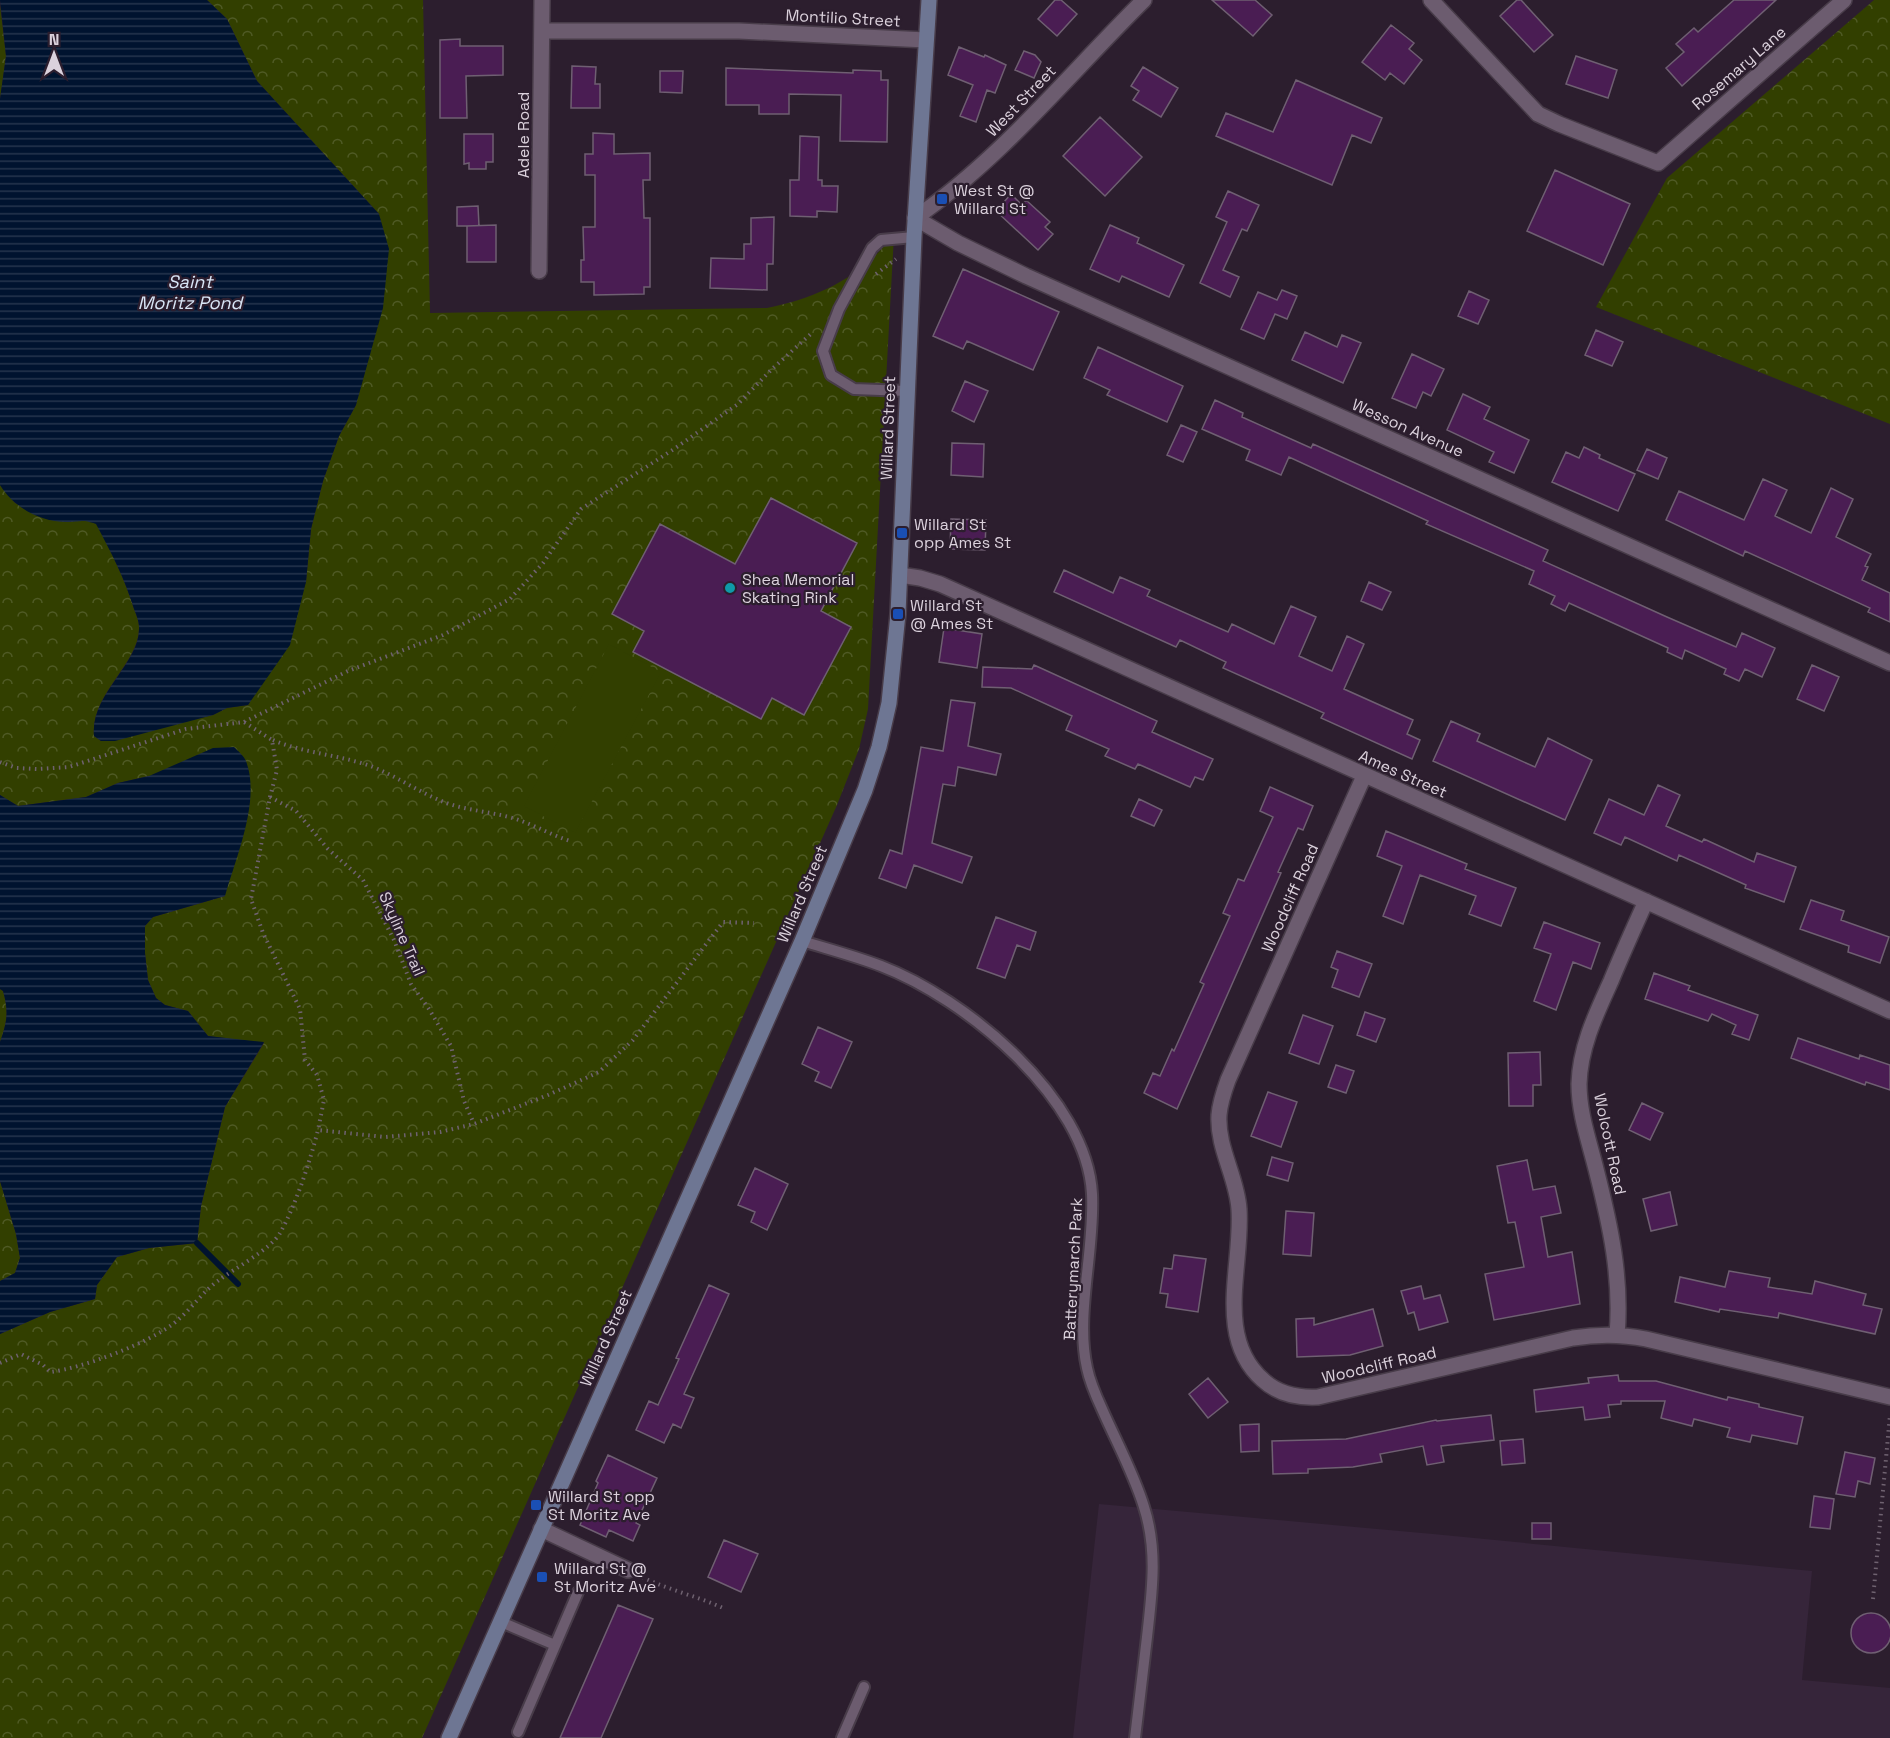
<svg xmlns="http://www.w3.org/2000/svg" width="1890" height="1738" viewBox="0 0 1890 1738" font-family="'Space Grotesk',sans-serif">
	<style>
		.built { fill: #36253a }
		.forest { fill: url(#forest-crowns) }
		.pitch { fill: #323f00 }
		.water { fill: url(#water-rules) }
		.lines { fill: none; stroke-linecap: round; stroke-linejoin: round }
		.stream { stroke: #00132f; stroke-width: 6 }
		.building { fill: #4a1d53; stroke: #6f5f72; stroke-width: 1.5 }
		.service-casing { stroke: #483c49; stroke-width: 14 }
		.minor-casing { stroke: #483c49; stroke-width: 18 }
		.tertiary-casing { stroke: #483c49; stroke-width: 18 }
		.secondary-casing { stroke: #483c49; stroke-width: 18 }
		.path { stroke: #6f6270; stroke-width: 4; stroke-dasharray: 1.5 4.5; stroke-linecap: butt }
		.service { stroke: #6c5c6f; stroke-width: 10 }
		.minor { stroke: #6c5c6f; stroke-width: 15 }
		.tertiary { stroke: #6c5c6f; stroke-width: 15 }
		.secondary { stroke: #6e7693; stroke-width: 15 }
		.transit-dot { fill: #1a4fb4; stroke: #2c1e2e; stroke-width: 2 }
		.culture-dot { fill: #0f9aa8; stroke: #2c1e2e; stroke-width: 2 }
		.labels { text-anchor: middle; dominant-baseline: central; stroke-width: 4.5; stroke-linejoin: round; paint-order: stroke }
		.street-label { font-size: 16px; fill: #dbd1dc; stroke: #2c1e2e }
		.poi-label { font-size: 16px; fill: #dbd1dc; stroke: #2c1e2e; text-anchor: start }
		.water-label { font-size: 18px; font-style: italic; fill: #d8e5f6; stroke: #2c1e2e }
	</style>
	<defs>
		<pattern id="forest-crowns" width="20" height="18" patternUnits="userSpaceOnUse" patternTransform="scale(1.5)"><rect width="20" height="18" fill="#323f00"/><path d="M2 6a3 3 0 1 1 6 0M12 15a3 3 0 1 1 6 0" fill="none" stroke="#4f5a25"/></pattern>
		<pattern id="water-rules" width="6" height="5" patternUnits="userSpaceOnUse" patternTransform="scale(1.5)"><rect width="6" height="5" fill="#00132f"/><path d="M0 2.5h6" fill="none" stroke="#25344d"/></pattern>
	</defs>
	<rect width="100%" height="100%" fill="#2c1e2e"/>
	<path class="built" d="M 1099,1504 L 1433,1534 L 1812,1571 L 1802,1680 L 1890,1688 L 1890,1738 L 1073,1738 Z"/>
	<path class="forest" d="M 207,0 L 423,0 L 430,313 L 767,308 C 820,297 859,278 894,235 L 868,709 L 859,749 L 837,805 L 422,1738 L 0,1738 L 0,1334 L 50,1312 L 95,1299 L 97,1285 L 117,1257 L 149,1248 L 197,1243 L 201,1206 L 225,1107 L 264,1043 L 208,1036 L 188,1011 L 165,1005 L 156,998 L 148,980 L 145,953 L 145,926 L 153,917 L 225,896 L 149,776 L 118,783 L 86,797 L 18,806 L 0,795 L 0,485 L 15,503 L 68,522 L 83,519 L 97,524 C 111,552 125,579 134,609 C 136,614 139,621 139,627 C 140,663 90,694 94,736 L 101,741 L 213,715 L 227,708 L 248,705 L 306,582 L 311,529 L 323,481 L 339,436 L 356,405 L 379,214 L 257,81 L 227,19 Z
		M 1874,0 L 1890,0 L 1890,424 L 1596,307 L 1667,178 Z
		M 0,5 L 6,56 L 0,99 Z
		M 0,989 L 3,991 C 9,1012 7,1022 0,1042 Z
		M 0,1181 L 16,1234 L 20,1258 L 15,1273 L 0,1281 Z"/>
	<path class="pitch" d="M 609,644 L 661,672 L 575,833 L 524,806 Z"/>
	<path class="water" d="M 0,0 L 207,0 L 227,19 L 257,81 L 379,214 L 389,249 L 383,308 L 356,405 L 339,436 L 323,481 L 311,529 L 306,582 L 290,645 L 248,705 L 227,708 L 213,715 L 115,741 L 101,741 L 94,736 C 90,694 141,663 139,627 C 139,621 136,614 134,609 C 125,579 111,552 96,524 C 80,519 83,522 69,522 C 42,523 14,508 0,485 L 0,99 L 6,56 Z
		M 234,747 C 238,751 244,756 246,761 C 261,800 236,857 225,896 L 153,917 L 145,926 L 145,953 L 148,980 L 156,998 L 165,1005 L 188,1011 L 208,1036 L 264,1042 L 225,1107 L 201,1206 L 197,1243 L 149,1248 L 117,1257 L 97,1285 L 95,1299 L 50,1312 L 0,1334 L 0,1281 L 15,1273 L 20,1258 L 16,1234 L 0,1181 L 0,1042 C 7,1022 9,1012 3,991 L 0,989 L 0,795 L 18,806 L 86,797 L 118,783 L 149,776 L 213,748 Z"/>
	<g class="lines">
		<path class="stream" d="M 197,1243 L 238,1284"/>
	</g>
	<path class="building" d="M 1055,0 L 1061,0 L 1077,14 L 1057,36 L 1038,19 Z
		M 1212,0 L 1255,0 L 1272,15 L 1253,36 Z
		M 1517,0 L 1521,0 L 1553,35 L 1534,52 L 1500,16 Z
		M 1734,0 L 1776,0 L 1682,86 L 1666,68 L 1684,52 L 1676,44 L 1694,28 L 1698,32 Z
		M 1391,25 L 1414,43 L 1409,49 L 1422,60 L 1404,84 L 1390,73 L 1385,80 L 1362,62 Z
		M 460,39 L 460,46 L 503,46 L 503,75 L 466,76 L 467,118 L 440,118 L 440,40 Z
		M 959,47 L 984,57 L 985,55 L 1006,65 L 995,93 L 987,90 L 976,122 L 960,116 L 973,85 L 948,75 Z
		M 1024,51 L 1035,55 L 1041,62 L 1034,78 L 1015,70 Z
		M 1576,56 L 1617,70 L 1608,98 L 1566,84 Z
		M 572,66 L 596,67 L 595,84 L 600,84 L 600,108 L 571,108 Z
		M 1143,67 L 1178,88 L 1161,117 L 1133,100 L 1139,91 L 1131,86 Z
		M 726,68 L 853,73 L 853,70 L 881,71 L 881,80 L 888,80 L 887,142 L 840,141 L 841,95 L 789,94 L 789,114 L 759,114 L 759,105 L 726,105 Z
		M 660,71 L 683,71 L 682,93 L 660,92 Z
		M 1296,80 L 1382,118 L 1371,143 L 1352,135 L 1332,185 L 1216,136 L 1226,113 L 1273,132 Z
		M 1100,117 L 1142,157 L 1105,196 L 1063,156 Z
		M 593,133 L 614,134 L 614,154 L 650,153 L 650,180 L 643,180 L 644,218 L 650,218 L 650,287 L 644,287 L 644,294 L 594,295 L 594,282 L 581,282 L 581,260 L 584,260 L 583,227 L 595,227 L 595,175 L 585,175 L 585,154 L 593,154 Z
		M 464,134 L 493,134 L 493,162 L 486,162 L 486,169 L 469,169 L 469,163 L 464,164 Z
		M 800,136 L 819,137 L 818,180 L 822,180 L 822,186 L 838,186 L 837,212 L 817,211 L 817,217 L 790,216 L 790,180 L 799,180 Z
		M 1555,170 L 1630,204 L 1603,265 L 1527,231 Z
		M 1228,191 L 1259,205 L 1247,231 L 1242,229 L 1223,270 L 1239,277 L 1230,297 L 1200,283 L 1227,222 L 1216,217 Z
		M 1011,194 L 1022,205 L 1026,200 L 1050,222 L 1045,227 L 1053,234 L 1038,250 L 996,211 Z
		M 478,206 L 479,226 L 457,226 L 457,207 Z
		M 774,217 L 773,264 L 767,264 L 767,290 L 710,288 L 711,258 L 744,259 L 744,244 L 751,244 L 751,218 Z
		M 496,225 L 496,262 L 467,262 L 467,226 Z
		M 1110,225 L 1139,238 L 1137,243 L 1184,265 L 1169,297 L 1122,276 L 1119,282 L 1090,269 Z
		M 963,269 L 1059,312 L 1033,370 L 967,341 L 963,349 L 933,336 Z
		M 1282,290 L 1297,296 L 1287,319 L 1275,314 L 1264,339 L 1241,329 L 1258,292 L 1277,300 Z
		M 1469,291 L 1489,300 L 1478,324 L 1458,316 Z
		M 1596,330 L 1623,342 L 1612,366 L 1585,355 Z
		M 1305,332 L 1337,347 L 1342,335 L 1361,343 L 1343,383 L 1292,360 Z
		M 1098,347 L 1183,386 L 1167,422 L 1107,395 L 1110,390 L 1084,378 Z
		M 1412,354 L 1444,369 L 1431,396 L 1423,392 L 1416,408 L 1392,398 Z
		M 965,381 L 988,391 L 974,422 L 952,411 Z
		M 1463,394 L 1490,407 L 1484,419 L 1529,440 L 1514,473 L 1489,462 L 1494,452 L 1447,430 Z
		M 1215,400 L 1243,413 L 1242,417 L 1311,448 L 1313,444 L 1548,550 L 1543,561 L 1667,617 L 1736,647 L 1742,633 L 1775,648 L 1762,677 L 1745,669 L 1739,681 L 1724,674 L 1726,669 L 1685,650 L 1682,659 L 1667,652 L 1668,648 L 1569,603 L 1565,611 L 1551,604 L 1555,596 L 1529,584 L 1534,571 L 1426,524 L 1428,521 L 1289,457 L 1281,475 L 1246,460 L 1250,450 L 1202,429 Z
		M 1181,425 L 1197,432 L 1183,462 L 1167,455 Z
		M 952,443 L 984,444 L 983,477 L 951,475 Z
		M 1584,447 L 1600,455 L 1599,458 L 1635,474 L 1618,511 L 1552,482 L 1566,452 L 1579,458 Z
		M 1647,449 L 1667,458 L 1658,479 L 1637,470 Z
		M 1763,479 L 1787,490 L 1775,516 L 1811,533 L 1831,488 L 1853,499 L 1836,537 L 1871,554 L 1865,566 L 1868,567 L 1862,580 L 1890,593 L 1890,622 L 1868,612 L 1870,608 L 1745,551 L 1743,556 L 1666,520 L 1679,491 L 1744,520 Z
		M 771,498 L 857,543 L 821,611 L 851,627 L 804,715 L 772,698 L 761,719 L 633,652 L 644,631 L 612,614 L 660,524 L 735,564 Z
		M 951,519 L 986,520 L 985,550 L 950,549 Z
		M 1064,570 L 1113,593 L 1120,577 L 1150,590 L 1147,596 L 1228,632 L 1232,624 L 1274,644 L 1291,606 L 1316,617 L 1299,656 L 1332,671 L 1347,636 L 1364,644 L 1344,689 L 1413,720 L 1407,734 L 1420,740 L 1412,759 L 1321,718 L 1324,713 L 1223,668 L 1226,662 L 1180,640 L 1176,647 L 1054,592 Z
		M 1369,582 L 1391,592 L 1382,610 L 1361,601 Z
		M 944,628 L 982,634 L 977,668 L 939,662 Z
		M 1034,665 L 1157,721 L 1152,732 L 1213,759 L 1203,780 L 1195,777 L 1190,787 L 1138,764 L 1135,769 L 1105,756 L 1109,749 L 1066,730 L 1072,716 L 1011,688 L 982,687 L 983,667 L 1032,669 Z
		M 1812,665 L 1839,677 L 1824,711 L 1797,699 Z
		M 951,700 L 975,703 L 968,746 L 1001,754 L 996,775 L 958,767 L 955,786 L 943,784 L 932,843 L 972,857 L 962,883 L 914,865 L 906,888 L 879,878 L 890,850 L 902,854 L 921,747 L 943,751 Z
		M 1451,721 L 1480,734 L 1477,741 L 1535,767 L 1548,738 L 1592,760 L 1565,820 L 1433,761 Z
		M 1658,785 L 1680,795 L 1666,826 L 1702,842 L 1704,839 L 1754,862 L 1757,853 L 1796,867 L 1784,902 L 1745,888 L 1746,885 L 1679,855 L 1677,861 L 1625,837 L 1621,845 L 1594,833 L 1609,799 L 1644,815 Z
		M 1270,787 L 1313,806 L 1303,830 L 1298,828 L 1278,872 L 1281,873 L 1177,1109 L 1144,1093 L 1153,1073 L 1160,1076 L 1172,1049 L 1174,1051 L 1204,984 L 1200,982 L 1230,916 L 1223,913 L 1238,879 L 1244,881 L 1273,817 L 1260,811 Z
		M 1139,799 L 1162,810 L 1154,826 L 1131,816 Z
		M 1386,831 L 1467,864 L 1465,869 L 1516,888 L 1501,926 L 1469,914 L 1476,896 L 1420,875 L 1403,924 L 1383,916 L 1402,866 L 1377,856 Z
		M 1811,900 L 1844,911 L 1841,920 L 1889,937 L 1880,963 L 1848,952 L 1849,946 L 1800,929 Z
		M 996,917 L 1036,932 L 1030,950 L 1017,945 L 1005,978 L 977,968 Z
		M 1544,922 L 1600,943 L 1591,969 L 1573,962 L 1556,1010 L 1534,1001 L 1551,954 L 1534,948 Z
		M 1337,951 L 1372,964 L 1359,997 L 1332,987 L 1338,970 L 1331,967 Z
		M 1654,973 L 1690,986 L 1688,990 L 1758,1015 L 1749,1040 L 1732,1034 L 1736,1025 L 1712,1014 L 1708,1021 L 1645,999 Z
		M 1365,1012 L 1385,1019 L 1376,1042 L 1357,1035 Z
		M 1303,1015 L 1333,1026 L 1319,1064 L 1289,1053 Z
		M 818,1027 L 852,1042 L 831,1088 L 815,1081 L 819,1072 L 802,1064 Z
		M 1798,1038 L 1859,1059 L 1860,1055 L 1890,1065 L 1890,1090 L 1866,1082 L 1865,1085 L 1791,1058 Z
		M 1540,1052 L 1541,1085 L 1533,1085 L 1533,1106 L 1509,1106 L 1508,1053 Z
		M 1336,1065 L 1354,1071 L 1346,1093 L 1328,1087 Z
		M 1268,1092 L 1297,1102 L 1281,1147 L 1251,1136 Z
		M 1642,1103 L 1663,1113 L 1650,1140 L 1629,1130 Z
		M 1272,1157 L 1293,1163 L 1288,1181 L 1267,1175 Z
		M 1527,1160 L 1533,1190 L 1555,1186 L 1561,1213 L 1541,1217 L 1548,1257 L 1572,1252 L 1580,1304 L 1494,1320 L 1485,1274 L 1524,1267 L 1515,1222 L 1508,1223 L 1497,1166 Z
		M 755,1168 L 788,1184 L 767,1230 L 751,1222 L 755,1212 L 738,1205 Z
		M 1670,1192 L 1677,1225 L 1651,1231 L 1643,1199 Z
		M 1286,1211 L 1314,1213 L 1311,1256 L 1283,1254 Z
		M 1174,1255 L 1206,1259 L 1198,1312 L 1166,1307 L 1168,1294 L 1160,1293 L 1164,1268 L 1172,1269 Z
		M 1729,1271 L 1770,1278 L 1768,1287 L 1812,1294 L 1815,1281 L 1866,1294 L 1863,1305 L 1882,1309 L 1875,1334 L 1779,1313 L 1778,1318 L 1720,1309 L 1719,1312 L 1675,1302 L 1680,1277 L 1725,1287 Z
		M 709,1285 L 729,1294 L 684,1394 L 694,1398 L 681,1428 L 673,1424 L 664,1443 L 636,1430 L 649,1401 L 658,1405 L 679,1359 L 676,1358 Z
		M 1421,1286 L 1424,1299 L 1440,1295 L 1448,1322 L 1419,1330 L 1414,1312 L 1408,1314 L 1401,1291 Z
		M 1373,1309 L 1383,1346 L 1350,1355 L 1297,1357 L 1296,1319 L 1314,1318 L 1314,1325 Z
		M 1618,1375 L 1619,1381 L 1656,1381 L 1727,1400 L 1728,1397 L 1759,1404 L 1759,1407 L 1803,1417 L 1797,1444 L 1752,1435 L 1750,1442 L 1727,1437 L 1730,1428 L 1694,1419 L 1692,1426 L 1661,1418 L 1665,1401 L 1621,1401 L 1621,1404 L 1608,1405 L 1610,1417 L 1585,1420 L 1583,1407 L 1536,1412 L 1534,1390 L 1589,1383 L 1588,1378 Z
		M 1208,1378 L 1228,1402 L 1208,1418 L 1189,1394 Z
		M 1491,1415 L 1494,1440 L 1441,1446 L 1444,1462 L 1427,1465 L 1423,1446 L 1380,1454 L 1382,1462 L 1353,1467 L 1308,1469 L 1308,1473 L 1273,1474 L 1272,1441 L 1346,1439 L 1436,1420 L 1437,1421 Z
		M 1259,1424 L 1259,1451 L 1241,1452 L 1240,1425 Z
		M 1523,1439 L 1525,1463 L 1502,1465 L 1500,1441 Z
		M 1845,1452 L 1875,1458 L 1870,1484 L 1858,1481 L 1855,1497 L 1836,1494 Z
		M 608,1455 L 657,1478 L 636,1523 L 640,1525 L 633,1541 L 609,1530 L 606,1537 L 580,1525 L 598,1483 L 596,1481 Z
		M 1814,1496 L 1834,1499 L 1830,1529 L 1810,1527 Z
		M 1532,1523 L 1551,1523 L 1551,1539 L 1532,1539 Z
		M 724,1540 L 758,1554 L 741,1592 L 708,1577 Z
		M 618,1605 L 653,1619 L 601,1738 L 560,1738 Z
		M1851 1633a20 20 0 1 1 40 0a20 20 0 1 1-40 0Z"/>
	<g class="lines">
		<defs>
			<path id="service" d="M 907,391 L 854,389 L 831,375 L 823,351 L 839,309 L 872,248 L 881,240 L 914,237
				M 802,941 C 828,949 855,956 881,966 C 965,998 1087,1098 1092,1194 C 1095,1249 1075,1315 1087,1368 C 1090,1383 1096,1396 1102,1409 C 1116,1441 1134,1474 1144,1507 C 1158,1551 1152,1592 1147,1637 C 1143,1671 1139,1704 1135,1738
				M 501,1622 L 555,1645
				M 518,1732 L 578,1592
				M 842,1738 L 864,1687"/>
			<path id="minor" d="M 1431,0 L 1538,114 L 1559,124 L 1658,163 L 1844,0
				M 542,31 L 739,31 L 926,40
				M 915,218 L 958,243 L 1026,276 L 1890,663
				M 539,271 L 542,0
				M 900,575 L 920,578 L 940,584 L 1890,1011
				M 1364,776 L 1228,1080 C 1224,1091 1220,1103 1219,1115 C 1217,1148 1237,1177 1239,1209 C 1243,1265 1214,1337 1263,1380 C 1278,1394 1298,1398 1318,1397 L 1573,1338 C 1598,1334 1621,1334 1646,1339 L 1890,1397
				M 1617,1335 C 1622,1277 1610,1224 1596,1169 C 1589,1141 1579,1113 1579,1084 C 1580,1047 1596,1014 1611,981 C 1622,954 1634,928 1646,901
				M 541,1529 L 628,1570"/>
			<path id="tertiary" d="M 915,218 C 1002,158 1069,74 1144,0"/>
			<path id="secondary" d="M 449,1738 L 802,941 L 865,790 L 879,747 L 889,703 L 898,614 L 914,237 L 929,0"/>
		</defs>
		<use href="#service" class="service-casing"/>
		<use href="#minor" class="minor-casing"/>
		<use href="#tertiary" class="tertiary-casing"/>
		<use href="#secondary" class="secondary-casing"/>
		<path class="path" d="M 876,274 L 896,259
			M 244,722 L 348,671 L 443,635 L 510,599 L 543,563 L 581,509 L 674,449 L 738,404 L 772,369 L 813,332
			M 273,740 C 301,752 331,754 361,763 C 389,771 413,789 439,800 C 466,812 497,811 524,822 C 540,828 554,836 570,841
			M 0,762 L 16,768 L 37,769 L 69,767 L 186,729 L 244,722 L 272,740 L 277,770 L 270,797 L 251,899 L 263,933 L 300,1009 L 305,1060 L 317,1075 L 324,1100 L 318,1130
			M 270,797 L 296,811 L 328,849 L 363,880 L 394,940 L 411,984 L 429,1009 L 451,1046 L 464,1101 L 474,1124
			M 0,1363 L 21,1354 L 43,1365 L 50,1372 C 83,1368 146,1344 173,1324 C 190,1311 202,1292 219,1280 C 234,1269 272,1248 280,1233 C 296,1205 310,1161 318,1130 L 385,1137 L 440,1132 L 474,1124 L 548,1095 L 599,1072 L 633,1040 L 723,922 L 754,923
			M 642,1577 C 668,1590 697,1596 723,1608
			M 1873,1599 L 1890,1415"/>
		<use href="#service" class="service"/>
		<use href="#minor" class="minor"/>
		<use href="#tertiary" class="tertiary"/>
		<use href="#secondary" class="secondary"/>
	</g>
	<g class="transit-dot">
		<rect x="936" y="193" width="12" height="12" rx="3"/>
		<rect x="896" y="527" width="12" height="12" rx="3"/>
		<rect x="892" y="608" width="12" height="12" rx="3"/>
		<rect x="530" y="1499" width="12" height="12" rx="3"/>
		<rect x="536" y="1571" width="12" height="12" rx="3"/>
	</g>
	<circle class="culture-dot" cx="730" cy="588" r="6"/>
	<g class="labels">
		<g class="street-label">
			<text transform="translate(843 18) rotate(3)">Montilio Street</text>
			<text transform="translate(1739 68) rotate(-41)">Rosemary Lane</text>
			<text transform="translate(1021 101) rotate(-46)">West Street</text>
			<text transform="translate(523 135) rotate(-90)">Adele Road</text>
			<text transform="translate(888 428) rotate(-88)">Willard Street</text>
			<text transform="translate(1408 428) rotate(24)">Wesson Avenue</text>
			<text transform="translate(1403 774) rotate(24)">Ames Street</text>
			<text transform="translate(802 894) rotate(-67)">Willard Street</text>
			<text transform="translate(1290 898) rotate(-66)">Woodcliff Road</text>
			<text transform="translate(402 934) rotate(66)">Skyline Trail</text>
			<text transform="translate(1610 1144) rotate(78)">Wolcott Road</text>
			<text transform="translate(1073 1269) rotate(-87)">Batterymarch Park</text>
			<text transform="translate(606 1338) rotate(-66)">Willard Street</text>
			<text transform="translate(1379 1365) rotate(-13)">Woodcliff Road</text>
		</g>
		<g class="poi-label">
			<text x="954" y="190">West St @<tspan x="954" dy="18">Willard St</tspan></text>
			<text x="914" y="524">Willard St<tspan x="914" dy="18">opp Ames St</tspan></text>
			<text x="742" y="579">Shea Memorial<tspan x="742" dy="18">Skating Rink</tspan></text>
			<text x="910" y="605">Willard St<tspan x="910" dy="18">@ Ames St</tspan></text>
			<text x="548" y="1496">Willard St opp<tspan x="548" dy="18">St Moritz Ave</tspan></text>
			<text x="554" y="1568">Willard St @<tspan x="554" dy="18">St Moritz Ave</tspan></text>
		</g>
		<g class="water-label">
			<text x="190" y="281">Saint<tspan x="190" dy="21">Moritz Pond</tspan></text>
		</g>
	</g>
	<g transform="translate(54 54)" stroke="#2c1e2e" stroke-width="4.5" paint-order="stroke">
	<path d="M0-4.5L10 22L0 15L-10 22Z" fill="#dbd1dc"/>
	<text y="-9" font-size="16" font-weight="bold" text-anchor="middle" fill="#dbd1dc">N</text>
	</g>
</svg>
